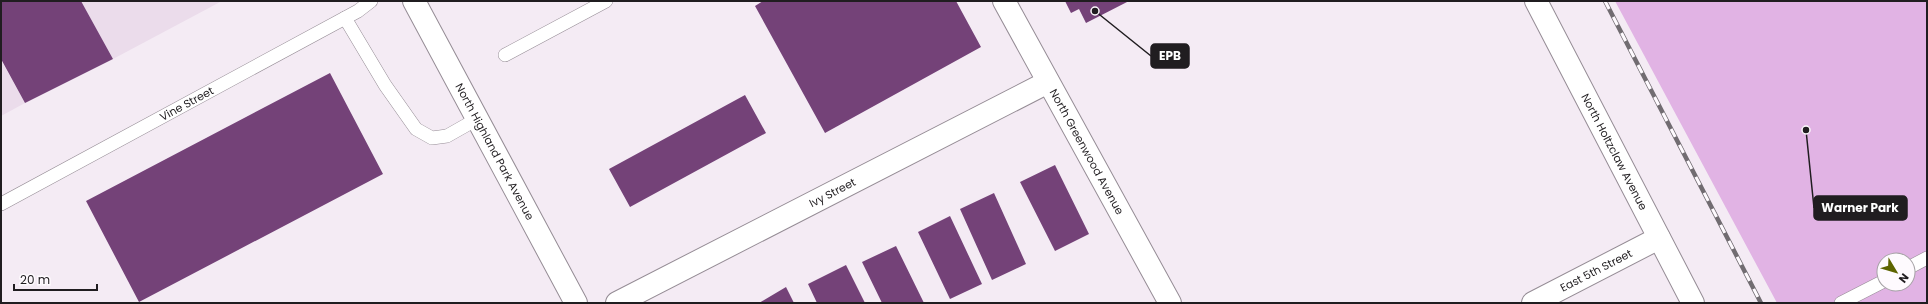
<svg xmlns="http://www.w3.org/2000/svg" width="1928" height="304" viewBox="0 0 1928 304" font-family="Poppins,sans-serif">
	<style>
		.built { fill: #ebdceb }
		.green { fill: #e1b3e4; fill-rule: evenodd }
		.building { fill: #744278 }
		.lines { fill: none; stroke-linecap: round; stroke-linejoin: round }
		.service-casing { stroke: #958c95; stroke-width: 14 }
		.minor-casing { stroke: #958c95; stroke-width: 24 }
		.secondary-casing { stroke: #958c95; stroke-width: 24 }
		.service { stroke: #fff; stroke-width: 13 }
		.minor { stroke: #fff; stroke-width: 22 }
		.secondary { stroke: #fff; stroke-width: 22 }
		.rail-casing { stroke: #716c71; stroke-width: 4.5 }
		.rail { stroke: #fefafe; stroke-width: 3; stroke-dasharray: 9; stroke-linecap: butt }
		.labels { text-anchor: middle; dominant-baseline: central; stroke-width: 4; stroke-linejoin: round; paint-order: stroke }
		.street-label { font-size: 11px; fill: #201d20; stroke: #fefafe }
		.leader { fill: none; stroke: #201d20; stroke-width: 1.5 }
		.callout-dot { fill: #201d20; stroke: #fefafe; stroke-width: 1.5 }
		.callout { fill: #201d20; stroke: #201d20; stroke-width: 1.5 }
		.callout-label { font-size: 12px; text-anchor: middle; font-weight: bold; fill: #fff }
	</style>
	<rect width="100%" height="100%" fill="#f4ebf4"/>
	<path class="built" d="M 81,1 L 222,1 L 113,59 Z
		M 1,60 L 25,103 L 1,116 Z"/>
	<path class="green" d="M 1615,1 L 1927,1 L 1927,303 L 1777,303 ZM 1884,260 L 1908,260 L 1908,284 L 1884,284 Z"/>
	<path class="building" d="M 1,1 L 81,1 L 113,59 L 25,103 L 1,59 Z
		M 763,1 L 956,1 L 981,47 L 825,133 L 755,6 Z
		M 1065,1 L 1129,1 L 1086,23 L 1079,9 L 1071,13 Z
		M 330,73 L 383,174 L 139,302 L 86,201 Z
		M 745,95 L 766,133 L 630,207 L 609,169 Z
		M 1055,165 L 1089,234 L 1055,251 L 1020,182 Z
		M 994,193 L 1026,264 L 992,280 L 960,209 Z
		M 950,216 L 982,284 L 950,299 L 918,232 Z
		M 896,246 L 924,303 L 882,303 L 862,262 Z
		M 846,265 L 865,303 L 817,303 L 808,284 Z
		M 786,287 L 794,303 L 759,303 Z"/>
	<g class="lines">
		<defs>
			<g id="service">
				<path d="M 345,18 L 385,85 L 416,129 L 432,138 L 447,136 L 477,119"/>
				<path d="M 505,55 L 606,1"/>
				<path id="s1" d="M 1,204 L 358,11 L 371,1"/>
				<path d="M 1908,268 L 1927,258"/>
				<path d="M 1841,303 L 1884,281"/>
			</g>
			<g id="minor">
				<path id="s2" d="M 414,1 L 576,303"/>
				<path id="s3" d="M 1004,1 L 1170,303"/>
				<path id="s4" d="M 617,303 L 1048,82"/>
				<path id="s5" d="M 1533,303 L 1659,238"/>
			</g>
			<g id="secondary">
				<path id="s6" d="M 1536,1 L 1693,303"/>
			</g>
		</defs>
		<use href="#service" class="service-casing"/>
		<use href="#minor" class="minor-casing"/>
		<use href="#secondary" class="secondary-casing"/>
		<use href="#service" class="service"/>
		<use href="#minor" class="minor"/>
		<use href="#secondary" class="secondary"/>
		<defs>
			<path id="rail" d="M 1605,1 L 1761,303"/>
		</defs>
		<use href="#rail" class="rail-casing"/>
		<use href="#rail" class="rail"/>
	</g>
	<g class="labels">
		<g class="street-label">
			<text stroke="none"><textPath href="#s1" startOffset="211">Vine Street</textPath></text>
			<text stroke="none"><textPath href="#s2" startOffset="171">North Highland Park Avenue</textPath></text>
			<text stroke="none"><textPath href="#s3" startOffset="172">North Greenwood Avenue</textPath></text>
			<text stroke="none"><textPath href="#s6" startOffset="170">North Holtzclaw Avenue</textPath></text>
			<text stroke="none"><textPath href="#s4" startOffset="242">Ivy Street</textPath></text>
			<text stroke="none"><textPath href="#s5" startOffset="71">East 5th Street</textPath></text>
		</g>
	</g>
	<path class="leader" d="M1095 11L1151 56M1806 130L1814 208"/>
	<g class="callout-dot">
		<circle cx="1095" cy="11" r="4"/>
		<circle cx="1806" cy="130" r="4"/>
	</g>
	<g class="callout">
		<rect x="1151" y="44" width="38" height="24" rx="4"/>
		<rect x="1814" y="196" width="93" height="24" rx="4"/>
	</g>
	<g class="callout-label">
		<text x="1170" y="60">EPB</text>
		<text x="1860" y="212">Warner Park</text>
	</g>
	<rect width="1928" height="304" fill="none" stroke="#201d20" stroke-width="4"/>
	<g transform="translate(1896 272) rotate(128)"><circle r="19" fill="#fefafe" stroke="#a5a2a5"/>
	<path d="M0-3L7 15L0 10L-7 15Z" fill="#5d6400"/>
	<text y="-6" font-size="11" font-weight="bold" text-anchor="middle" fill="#201d20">N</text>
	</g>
	<path d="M14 284v6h83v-6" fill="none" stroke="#201d20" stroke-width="2"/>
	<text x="20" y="284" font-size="12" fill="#201d20" stroke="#fefafe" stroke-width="3" paint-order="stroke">20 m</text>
</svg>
